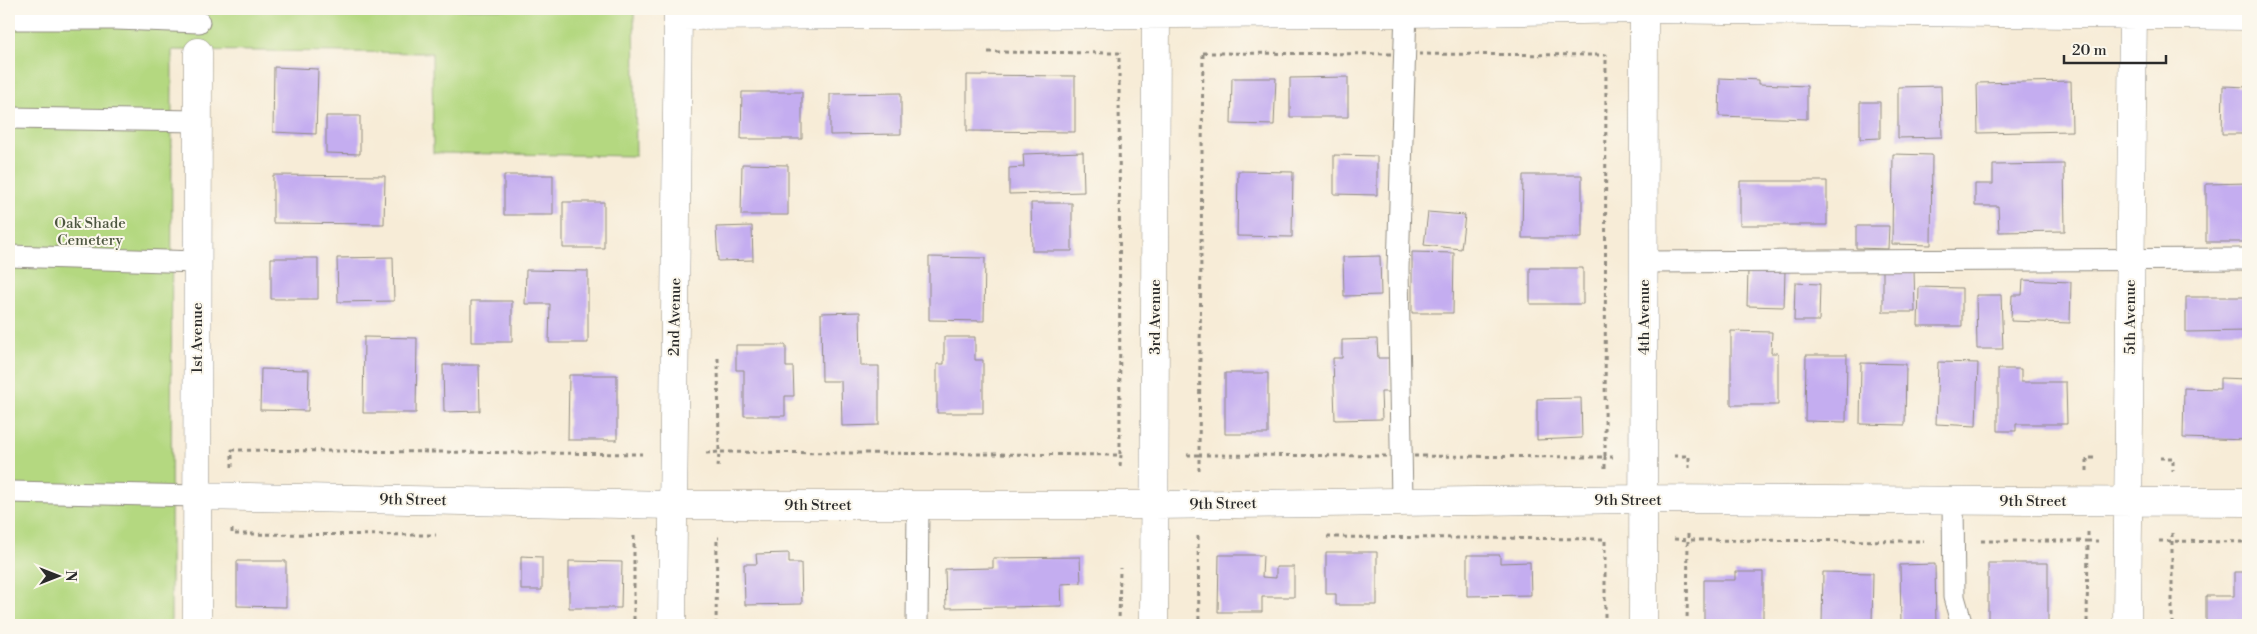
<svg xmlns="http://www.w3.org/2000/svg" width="2257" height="634" viewBox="0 0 2257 634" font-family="'Libre Bodoni',serif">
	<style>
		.green { fill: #b4d880; stroke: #708256 }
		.building { fill: #c4adf0 }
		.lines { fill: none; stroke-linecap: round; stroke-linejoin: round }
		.lane-casing { stroke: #918c81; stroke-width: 23 }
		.street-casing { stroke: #918c81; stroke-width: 29 }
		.path { stroke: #918c81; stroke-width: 3; stroke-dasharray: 4 4; stroke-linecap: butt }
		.lane { stroke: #fff; stroke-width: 21 }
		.street { stroke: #fff; stroke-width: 28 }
		.labels { text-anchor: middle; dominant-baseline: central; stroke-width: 4; stroke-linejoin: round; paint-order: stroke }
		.park-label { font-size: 15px; fill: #4d5640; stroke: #fbf7ec }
		.street-label { font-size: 15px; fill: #2b2b2b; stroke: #fbf7ec }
	</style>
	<rect width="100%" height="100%" fill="#fbf7ec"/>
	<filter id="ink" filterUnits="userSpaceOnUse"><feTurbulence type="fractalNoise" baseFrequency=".02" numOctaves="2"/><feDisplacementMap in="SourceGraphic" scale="10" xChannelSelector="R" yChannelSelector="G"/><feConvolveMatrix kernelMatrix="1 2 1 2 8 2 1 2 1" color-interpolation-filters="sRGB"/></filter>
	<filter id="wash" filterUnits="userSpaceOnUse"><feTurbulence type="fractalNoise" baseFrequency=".0096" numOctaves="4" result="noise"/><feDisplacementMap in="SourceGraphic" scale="20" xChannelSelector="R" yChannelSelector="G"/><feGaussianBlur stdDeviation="1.12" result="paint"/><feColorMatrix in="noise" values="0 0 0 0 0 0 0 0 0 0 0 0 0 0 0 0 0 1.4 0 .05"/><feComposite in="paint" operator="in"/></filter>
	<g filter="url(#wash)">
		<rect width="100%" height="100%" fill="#f7ecd7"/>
		<path class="green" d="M 9,9 L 634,9 L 636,156 L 433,153 L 432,53 L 172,50 L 171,625 L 9,625 Z"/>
		<g id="blocks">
			<path class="building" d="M 274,67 L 318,69 L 316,134 L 273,132 Z
				M 967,75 L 1075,76 L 1075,132 L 967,131 Z
				M 1348,77 L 1348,117 L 1290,117 L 1290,78 Z
				M 1232,78 L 1276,78 L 1274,125 L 1231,124 Z
				M 1720,78 L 1759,80 L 1759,84 L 1807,86 L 1807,119 L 1719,116 Z
				M 2071,81 L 2072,131 L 1978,133 L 1977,83 Z
				M 1941,86 L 1942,137 L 1898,138 L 1898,87 Z
				M 2223,86 L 2248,87 L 2248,134 L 2222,134 Z
				M 742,92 L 802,92 L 802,139 L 741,139 Z
				M 901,93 L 901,134 L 830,135 L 830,94 Z
				M 1860,102 L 1880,102 L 1880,138 L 1860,139 Z
				M 326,116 L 360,116 L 360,154 L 326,153 Z
				M 1083,152 L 1084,192 L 1009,194 L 1009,168 L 1024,167 L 1023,154 Z
				M 1893,154 L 1932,155 L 1931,245 L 1892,244 Z
				M 1334,155 L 1377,156 L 1377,195 L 1334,194 Z
				M 742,164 L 788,165 L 788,215 L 741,215 Z
				M 2064,164 L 2065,231 L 1999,232 L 1998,206 L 1975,206 L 1975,184 L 1993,184 L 1993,165 Z
				M 1238,171 L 1293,172 L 1292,237 L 1237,236 Z
				M 273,175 L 385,176 L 384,224 L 273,223 Z
				M 504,175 L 553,175 L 553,215 L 504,215 Z
				M 1523,175 L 1582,175 L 1582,238 L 1522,238 Z
				M 1740,181 L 1827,181 L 1827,225 L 1740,225 Z
				M 2248,183 L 2248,242 L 2206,242 L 2206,184 Z
				M 563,202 L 604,202 L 604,248 L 563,248 Z
				M 1031,203 L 1072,203 L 1072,251 L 1032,251 Z
				M 1428,212 L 1465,215 L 1461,249 L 1424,245 Z
				M 752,226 L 753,260 L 718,261 L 716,227 Z
				M 1856,226 L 1889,226 L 1888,249 L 1856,248 Z
				M 1412,252 L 1454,253 L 1453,313 L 1412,313 Z
				M 1380,256 L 1381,295 L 1344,296 L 1343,257 Z
				M 393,257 L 394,301 L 338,302 L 337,258 Z
				M 929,257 L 985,258 L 984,321 L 929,320 Z
				M 271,258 L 318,258 L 318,299 L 271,299 Z
				M 1530,268 L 1583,268 L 1583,304 L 1530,304 Z
				M 1914,269 L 1915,312 L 1883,312 L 1883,270 Z
				M 526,270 L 588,271 L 588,343 L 549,343 L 550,304 L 525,304 Z
				M 1748,270 L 1785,271 L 1784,307 L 1747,306 Z
				M 2023,280 L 2071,282 L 2070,323 L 2011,321 L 2012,295 L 2022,295 Z
				M 1795,283 L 1820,284 L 1819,321 L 1794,321 Z
				M 1919,287 L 1962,288 L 1962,326 L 1918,326 Z
				M 1976,295 L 2001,295 L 2003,349 L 1977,349 Z
				M 2186,297 L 2248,297 L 2248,331 L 2186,332 Z
				M 471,301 L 512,301 L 512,342 L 471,342 Z
				M 860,312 L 861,366 L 879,366 L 879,425 L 842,426 L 841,381 L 822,381 L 821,313 Z
				M 1731,331 L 1772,332 L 1771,353 L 1778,353 L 1778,405 L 1731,405 Z
				M 364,337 L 417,338 L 416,413 L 363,413 Z
				M 944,337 L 975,337 L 975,360 L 983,360 L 983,413 L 937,413 L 937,364 L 944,364 Z
				M 1377,339 L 1378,358 L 1389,358 L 1390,392 L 1381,392 L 1382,419 L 1335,420 L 1333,358 L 1342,358 L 1342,340 Z
				M 736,345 L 786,345 L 786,367 L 793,367 L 794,396 L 785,396 L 785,416 L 744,416 L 744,370 L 736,370 Z
				M 1806,355 L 1847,355 L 1846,422 L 1805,421 Z
				M 1938,362 L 1978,363 L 1976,426 L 1936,424 Z
				M 1861,363 L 1906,364 L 1905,425 L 1860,424 Z
				M 443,365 L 479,365 L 480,411 L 444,412 Z
				M 261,369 L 309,370 L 308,411 L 260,410 Z
				M 1998,369 L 2021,369 L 2021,382 L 2066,382 L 2067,424 L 2016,424 L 2016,431 L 1998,431 Z
				M 1225,373 L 1268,373 L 1268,434 L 1225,434 Z
				M 569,375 L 617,375 L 617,440 L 568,440 Z
				M 2220,378 L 2248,379 L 2248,440 L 2183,438 L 2184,388 L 2220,389 Z
				M 1581,398 L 1582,438 L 1537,440 L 1537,399 Z
				M 1326,552 L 1377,552 L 1377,605 L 1336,605 L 1336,594 L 1326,594 Z
				M 789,553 L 789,563 L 801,563 L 802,604 L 745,605 L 744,564 L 757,564 L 756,554 Z
				M 1219,555 L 1263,555 L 1262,577 L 1276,578 L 1276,567 L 1294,567 L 1294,597 L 1262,597 L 1262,612 L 1218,612 Z
				M 1467,555 L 1500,555 L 1500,563 L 1530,562 L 1531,595 L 1467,596 Z
				M 521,556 L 542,557 L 542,590 L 521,590 Z
				M 1080,557 L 1081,583 L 1061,584 L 1062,606 L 946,608 L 945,569 L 993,568 L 993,558 Z
				M 237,561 L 286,561 L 286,607 L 237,606 Z
				M 569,561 L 622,562 L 621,608 L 569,608 Z
				M 1988,563 L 2048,563 L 2048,625 L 1988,625 Z
				M 1935,564 L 1936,625 L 1901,625 L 1900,565 Z
				M 1735,572 L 1763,572 L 1763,625 L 1704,625 L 1704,580 L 1735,580 Z
				M 1823,572 L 1873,573 L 1872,625 L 1822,625 Z
				M 2234,572 L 2248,572 L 2248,625 L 2206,625 L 2206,596 L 2234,596 Z"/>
		</g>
	</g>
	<g filter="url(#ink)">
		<use href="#blocks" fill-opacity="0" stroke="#918c81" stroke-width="1"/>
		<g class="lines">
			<defs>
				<path id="lane" d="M 9,19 L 116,19 L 199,22
					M 9,118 L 198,121
					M 9,256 L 197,262
					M 1644,262 L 2248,259
					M 9,492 L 198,496
					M 1953,501 L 1954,597 L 1962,625
					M 1402,502 L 1398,269 L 1406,9
					M 917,625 L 918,505"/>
				<path id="street" d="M 678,16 L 1406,13 L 1644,9 L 2248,16
					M 198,496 L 673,505 L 1154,505 L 1644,499 L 2248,502
					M 197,625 L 198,52
					M 672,625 L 678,9
					M 1154,625 L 1156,9
					M 1643,625 L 1644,9
					M 2127,625 L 2133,9"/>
			</defs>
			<use href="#lane" class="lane-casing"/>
			<use href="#street" class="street-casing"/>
			<path class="path" d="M 1203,53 L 1606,55 L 1605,457 L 1199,455 Z
				M 718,358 L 719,452 L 1120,455 L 1119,53 L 988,52
				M 706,453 L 719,452 L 718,468
				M 1187,455 L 1199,455 L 1199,470
				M 1674,456 L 1689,456 L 1689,468
				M 2160,458 L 2173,458 L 2173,471
				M 1120,466 L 1121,455
				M 232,467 L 232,450 L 642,454
				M 1605,468 L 1605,457 L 1613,457
				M 2087,471 L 2087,458 L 2097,458
				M 232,529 L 232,534 L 436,535
				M 2088,532 L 2088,541 L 2098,541
				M 634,536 L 634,625
				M 1198,536 L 1199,625
				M 1327,537 L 1605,539 L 1605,625
				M 1674,539 L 1688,540 L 1688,530
				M 1981,541 L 2088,541 L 2087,625
				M 2159,541 L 2248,542
				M 716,625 L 717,538 L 719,538
				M 1119,625 L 1120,568
				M 1687,625 L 1688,540 L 1924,541
				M 2172,625 L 2172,533"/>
			<use href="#lane" class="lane"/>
			<use href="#street" class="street"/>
		</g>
	</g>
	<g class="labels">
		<g class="park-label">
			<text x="90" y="223">Oak Shade<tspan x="90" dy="17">Cemetery</tspan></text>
		</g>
		<g class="street-label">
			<text transform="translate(675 317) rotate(-89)">2nd Avenue</text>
			<text transform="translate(1155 317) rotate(-90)">3rd Avenue</text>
			<text transform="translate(1644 317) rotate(-90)">4th Avenue</text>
			<text transform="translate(2130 317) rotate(-90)">5th Avenue</text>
			<text transform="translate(197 338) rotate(-90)">1st Avenue</text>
			<text transform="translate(413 500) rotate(1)">9th Street</text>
			<text x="1628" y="500">9th Street</text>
			<text x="2033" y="501">9th Street</text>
			<text transform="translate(1223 504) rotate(-1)">9th Street</text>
			<text x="818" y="505">9th Street</text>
		</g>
	</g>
	<rect width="2257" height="634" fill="none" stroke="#fbf7ec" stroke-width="30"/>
	<g transform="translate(58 576) rotate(90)" stroke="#fbf7ec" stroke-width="4" paint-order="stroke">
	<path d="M0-4L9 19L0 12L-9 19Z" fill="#2b2b2b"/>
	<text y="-8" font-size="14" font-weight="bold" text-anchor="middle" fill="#2b2b2b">N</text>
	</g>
	<path d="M2064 55v8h102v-8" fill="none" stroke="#2b2b2b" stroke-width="2.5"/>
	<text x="2072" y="55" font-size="15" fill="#2b2b2b" stroke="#fbf7ec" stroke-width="4" paint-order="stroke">20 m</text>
</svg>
